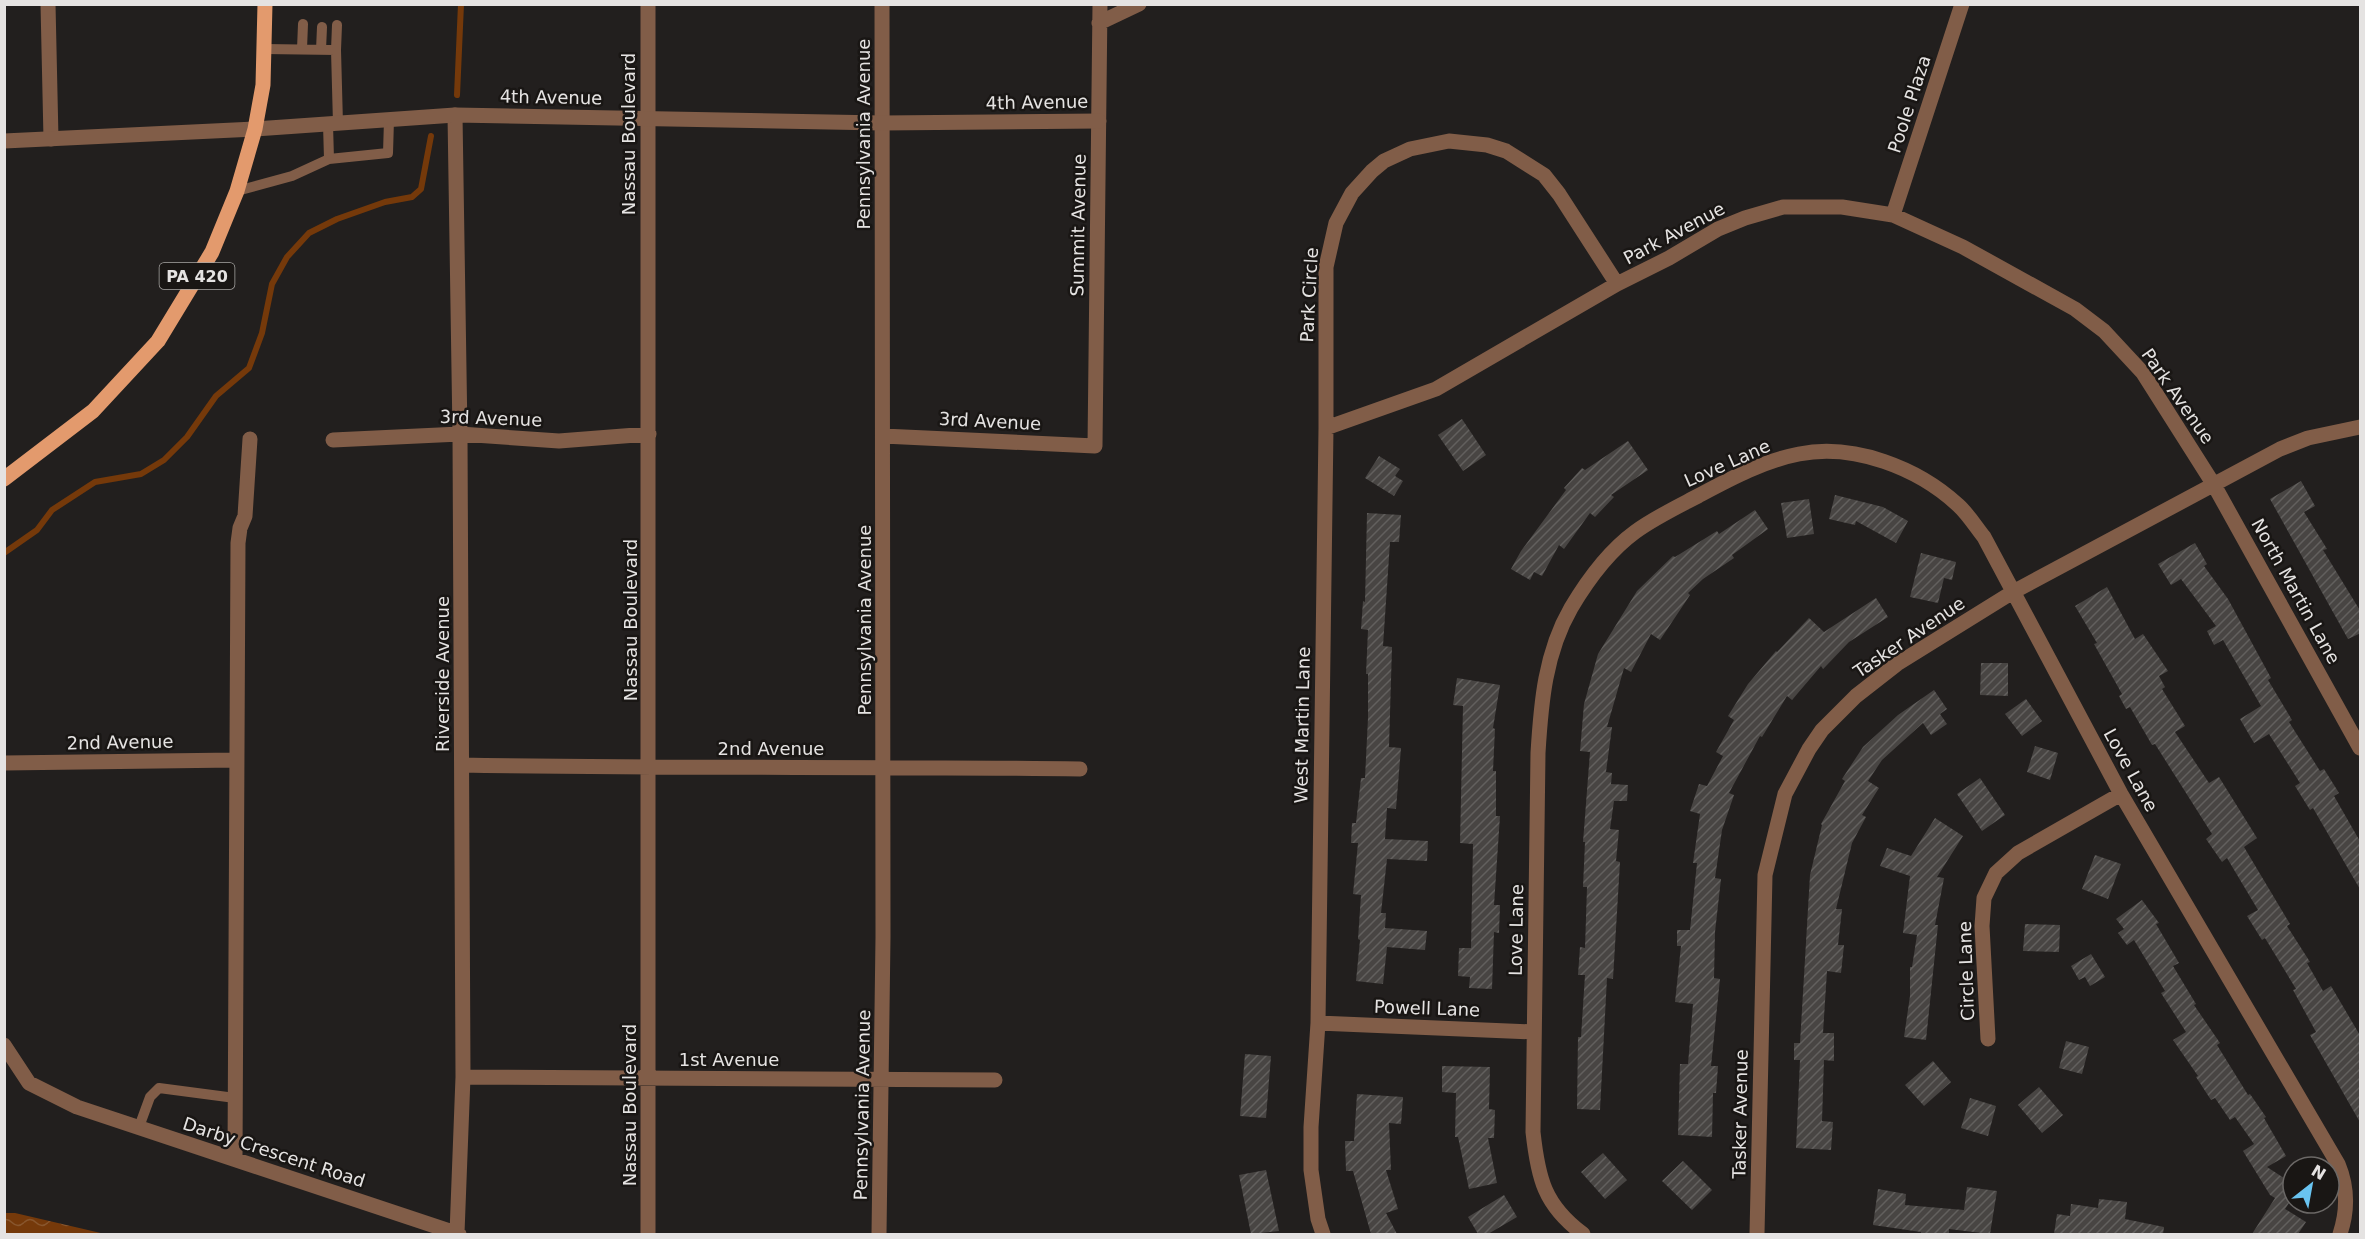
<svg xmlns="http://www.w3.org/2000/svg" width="2365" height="1239" viewBox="0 0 2365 1239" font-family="'DejaVu Sans',sans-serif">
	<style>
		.water { fill: url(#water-waves) }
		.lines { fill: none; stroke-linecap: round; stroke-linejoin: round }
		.stream { stroke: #75390a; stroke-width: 6 }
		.building { fill: url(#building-hatch) }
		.service { stroke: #815d48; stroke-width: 10 }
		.minor { stroke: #815d48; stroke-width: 15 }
		.tertiary { stroke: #815d48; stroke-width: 15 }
		.primary { stroke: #e39a6d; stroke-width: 15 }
		.labels { text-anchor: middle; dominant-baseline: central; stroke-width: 5; stroke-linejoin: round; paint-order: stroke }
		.shield { fill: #191614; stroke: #a8a6a4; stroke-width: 1.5 }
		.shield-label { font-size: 16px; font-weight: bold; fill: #e5e3e2 }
		.street-label { font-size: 18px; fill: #e5e3e2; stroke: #191614 }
	</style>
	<defs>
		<pattern id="water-waves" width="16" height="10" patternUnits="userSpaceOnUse" patternTransform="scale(1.5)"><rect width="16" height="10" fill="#75390a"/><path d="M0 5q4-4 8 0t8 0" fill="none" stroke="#88562d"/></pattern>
		<pattern id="building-hatch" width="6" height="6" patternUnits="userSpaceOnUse" patternTransform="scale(1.5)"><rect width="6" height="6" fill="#484543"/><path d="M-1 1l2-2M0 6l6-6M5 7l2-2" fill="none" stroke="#62605e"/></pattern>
	</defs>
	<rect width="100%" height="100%" fill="#221f1e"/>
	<path class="water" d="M 4,1213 L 15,1213 L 105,1234 L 5,1234 Z"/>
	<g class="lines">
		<path class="stream" d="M 457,95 L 461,4
			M 4,553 L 37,530 L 52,510 L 95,482 L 141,474 L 164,460 L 187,437 L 216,396 L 249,368 L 262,333 L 272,284 L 287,257 L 309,233 L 337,219 L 385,202 L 412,197 L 421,189 L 431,136"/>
	</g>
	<path class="building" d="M 1462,419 L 1486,455 L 1463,471 L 1438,435 Z
		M 1628,441 L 1648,470 L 1611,495 L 1614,497 L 1595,517 L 1590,513 L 1564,549 L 1559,545 L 1542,576 L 1534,572 L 1530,580 L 1511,569 L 1521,551 L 1566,490 L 1564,488 L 1582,468 L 1585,470 Z
		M 1379,456 L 1400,469 L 1395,476 L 1403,481 L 1394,496 L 1365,478 Z
		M 2301,481 L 2315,506 L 2304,512 L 2327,549 L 2323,550 L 2361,612 L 2361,633 L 2348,639 L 2270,499 Z
		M 1835,495 L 1883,507 L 1908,521 L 1896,543 L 1856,521 L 1855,525 L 1829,519 Z
		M 1809,499 L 1814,534 L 1787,538 L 1781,503 Z
		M 1755,510 L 1768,529 L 1732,555 L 1734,558 L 1703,579 L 1688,593 L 1690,595 L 1660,640 L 1651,634 L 1631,672 L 1624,668 L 1607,727 L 1612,727 L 1606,772 L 1612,773 L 1611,784 L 1628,785 L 1627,801 L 1614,801 L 1610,829 L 1619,830 L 1616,861 L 1620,862 L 1613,979 L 1607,978 L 1600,1110 L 1577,1109 L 1578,1037 L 1581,1037 L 1585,975 L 1578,975 L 1580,947 L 1585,948 L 1587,887 L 1583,887 L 1585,842 L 1583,842 L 1590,752 L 1580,751 L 1584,704 L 1598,654 L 1637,591 L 1673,556 L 1675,557 L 1717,531 L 1719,534 Z
		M 1367,513 L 1401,515 L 1399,542 L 1390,542 L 1383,646 L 1392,647 L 1389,747 L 1401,748 L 1396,809 L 1387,808 L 1385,839 L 1428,841 L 1427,861 L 1387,859 L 1381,913 L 1386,913 L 1385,928 L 1427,931 L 1425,950 L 1387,947 L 1383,984 L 1356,981 L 1360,940 L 1358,939 L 1361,895 L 1353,894 L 1358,843 L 1351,843 L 1352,823 L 1356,823 L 1361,778 L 1365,778 L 1368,718 L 1368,674 L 1366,674 L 1368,630 L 1361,629 L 1363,601 L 1365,602 Z
		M 2195,543 L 2207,564 L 2204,566 L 2228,599 L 2271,678 L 2268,680 L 2292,720 L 2289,722 L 2320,771 L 2324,769 L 2339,793 L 2334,796 L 2361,843 L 2361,891 L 2313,808 L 2310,810 L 2295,786 L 2300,783 L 2269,734 L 2254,743 L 2240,719 L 2261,706 L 2223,640 L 2214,645 L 2207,631 L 2216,626 L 2181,579 L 2171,585 L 2158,564 Z
		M 1921,553 L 1956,562 L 1952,580 L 1944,578 L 1938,603 L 1910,597 Z
		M 2107,587 L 2135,639 L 2143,634 L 2168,671 L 2159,676 L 2165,687 L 2162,689 L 2185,726 L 2175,732 L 2209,783 L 2219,777 L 2257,838 L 2244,847 L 2290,924 L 2287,926 L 2310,962 L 2307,963 L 2323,991 L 2331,986 L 2361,1037 L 2361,1124 L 2310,1035 L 2316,1032 L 2293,990 L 2296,989 L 2265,938 L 2262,940 L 2247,916 L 2258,910 L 2227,858 L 2222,862 L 2206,839 L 2212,834 L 2155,744 L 2152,745 L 2130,707 L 2126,709 L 2119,696 L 2122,694 L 2094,644 L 2097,643 L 2075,606 Z
		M 1876,598 L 1888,617 L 1849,642 L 1823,669 L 1821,666 L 1792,700 L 1787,696 L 1762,737 L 1760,736 L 1729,793 L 1734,795 L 1722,830 L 1715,878 L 1721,879 L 1715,932 L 1714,978 L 1720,979 L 1711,1066 L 1718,1066 L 1716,1093 L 1713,1093 L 1712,1137 L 1678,1135 L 1680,1064 L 1688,1064 L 1693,1004 L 1675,1002 L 1681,946 L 1677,946 L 1677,930 L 1690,930 L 1697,863 L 1693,863 L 1700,814 L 1690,811 L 1699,784 L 1707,786 L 1723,756 L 1716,752 L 1734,720 L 1728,716 L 1748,684 L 1776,651 L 1777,652 L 1809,618 L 1824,632 Z
		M 1981,663 L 2008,663 L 2008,696 L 1980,695 Z
		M 1457,678 L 1500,685 L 1493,728 L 1495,729 L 1493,771 L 1496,771 L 1496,816 L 1500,816 L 1494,905 L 1500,905 L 1499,933 L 1494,932 L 1492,989 L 1469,988 L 1470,977 L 1458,976 L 1459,948 L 1471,948 L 1473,844 L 1460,843 L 1463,706 L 1453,705 Z
		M 1934,690 L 1947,709 L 1940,714 L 1947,724 L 1931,735 L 1923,723 L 1882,760 L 1868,781 L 1879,788 L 1862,815 L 1866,817 L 1852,843 L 1836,909 L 1842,909 L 1838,945 L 1844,945 L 1841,973 L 1827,971 L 1823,1033 L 1834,1033 L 1834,1061 L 1824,1060 L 1822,1121 L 1833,1122 L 1831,1150 L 1796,1148 L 1800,1060 L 1794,1060 L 1794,1043 L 1800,1043 L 1810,875 L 1822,825 L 1821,824 L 1845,781 L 1842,779 L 1863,747 L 1898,715 Z
		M 2026,699 L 2042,721 L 2022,736 L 2005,714 Z
		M 2035,746 L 2058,753 L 2050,780 L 2027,772 Z
		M 1980,778 L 2005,815 L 1982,831 L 1957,794 Z
		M 1935,818 L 1963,836 L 1937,877 L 1944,878 L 1935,925 L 1938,925 L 1926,1040 L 1904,1037 L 1910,996 L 1910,967 L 1912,967 L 1917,935 L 1903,933 L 1910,876 L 1880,866 L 1887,848 L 1911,856 Z
		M 2095,855 L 2121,864 L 2108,899 L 2082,889 Z
		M 2142,900 L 2159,923 L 2156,924 L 2179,963 L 2173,966 L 2196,1004 L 2194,1005 L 2220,1043 L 2217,1045 L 2248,1095 L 2250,1094 L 2266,1117 L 2264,1118 L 2286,1156 L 2267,1167 L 2287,1180 L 2291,1174 L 2293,1175 L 2293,1197 L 2285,1209 L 2306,1222 L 2298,1234 L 2252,1234 L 2275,1198 L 2270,1195 L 2243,1151 L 2254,1144 L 2235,1117 L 2230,1120 L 2215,1098 L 2211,1100 L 2196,1077 L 2198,1076 L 2173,1040 L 2186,1032 L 2161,993 L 2165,991 L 2134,940 L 2127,945 L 2118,933 L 2124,929 L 2116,919 Z
		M 2025,924 L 2060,925 L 2059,952 L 2023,951 Z
		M 2091,954 L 2105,977 L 2090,986 L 2085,977 L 2079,980 L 2071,966 Z
		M 2066,1041 L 2089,1047 L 2082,1074 L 2059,1068 Z
		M 1245,1054 L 1271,1056 L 1266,1118 L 1240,1116 Z
		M 1933,1061 L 1951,1082 L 1924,1106 L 1905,1085 Z
		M 1442,1066 L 1490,1067 L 1489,1109 L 1495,1110 L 1494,1138 L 1488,1138 L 1497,1183 L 1469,1189 L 1458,1137 L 1455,1137 L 1456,1093 L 1442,1092 Z
		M 2039,1087 L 2063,1115 L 2042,1133 L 2018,1105 Z
		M 1357,1094 L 1403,1097 L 1401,1124 L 1389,1123 L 1391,1170 L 1386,1170 L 1398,1209 L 1386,1213 L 1397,1234 L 1371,1234 L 1353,1171 L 1346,1171 L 1345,1141 L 1354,1141 Z
		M 1970,1098 L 1996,1106 L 1988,1136 L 1961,1128 Z
		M 1603,1153 L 1627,1180 L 1605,1199 L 1581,1172 Z
		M 1683,1161 L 1712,1190 L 1692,1210 L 1662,1181 Z
		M 1266,1170 L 1279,1231 L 1251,1234 L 1239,1175 Z
		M 1967,1187 L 1997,1191 L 1990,1234 L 1949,1229 L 1949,1234 L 1921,1234 L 1921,1232 L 1873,1225 L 1878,1189 L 1906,1194 L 1905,1205 L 1964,1210 Z
		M 1504,1195 L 1517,1217 L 1488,1234 L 1478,1234 L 1468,1217 Z
		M 2099,1199 L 2127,1202 L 2125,1219 L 2164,1227 L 2163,1234 L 2054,1234 L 2057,1214 L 2070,1216 L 2071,1204 L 2098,1208 Z"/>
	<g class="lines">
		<path class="service" d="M 265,49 L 336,50 L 338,124
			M 302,49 L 303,24
			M 321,50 L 322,27
			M 336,50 L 337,25
			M 328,124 L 329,159
			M 237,191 L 292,176 L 329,159 L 388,153 L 389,120
			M 139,1127 L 150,1097 L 159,1088 L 235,1098"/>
		<path class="minor" d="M 48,4 L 51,139
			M 648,4 L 648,1234
			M 1099,23 L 1139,4
			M 455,115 L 460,434 L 463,1077 L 457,1233
			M 1893,215 L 1962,4
			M 1326,428 L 1436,389 L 1617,284 L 1669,258 L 1718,229 L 1745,218 L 1783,207 L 1842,207 L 1893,215 L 1963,247 L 2075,309 L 2104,331 L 2143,373 L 2214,485 L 2360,748
			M 883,436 L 1095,446 L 1100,4
			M 333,440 L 460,434 L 559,441 L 649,434
			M 4,763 L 235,760
			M 462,765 C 668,769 874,766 1080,769
			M 1318,1023 L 1534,1032
			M 1988,1039 L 1982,926 L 1984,898 L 1996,873 L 2018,853 L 2121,794
			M 4,1045 L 29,1083 L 77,1107 L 459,1234
			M 463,1077 L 995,1080
			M 235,1159 L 238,543 L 240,528 L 245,516 L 250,439
			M 879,1234 L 883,937 L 882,4
			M 1323,1234 L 1318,1219 L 1311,1170 L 1311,1127 L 1318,1023 L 1326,428 L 1326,267 L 1336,223 L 1352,193 L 1372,171 L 1384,161 L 1410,149 L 1449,141 L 1487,145 L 1506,151 L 1544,175 L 1559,194 L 1617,284
			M 1583,1234 C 1544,1205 1538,1178 1533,1132 L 1538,753 C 1541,703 1545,653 1571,608 C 1587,581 1609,551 1635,532 C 1654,518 1677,507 1698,496 C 1730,479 1763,461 1799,454 C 1854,443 1918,468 1958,505 C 1968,514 1976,527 1984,537 L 2121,794 L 2338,1164 C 2348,1188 2348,1210 2340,1234
			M 1757,1234 L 1765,875 L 1785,794 L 1809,749 L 1822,730 L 1856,696 L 1897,664 L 2013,592 L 2280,449 L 2308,438 L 2360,427"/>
		<path class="tertiary" d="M 4,141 L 255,129 L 455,115 L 882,123 L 1099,121"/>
		<path class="primary" d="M 4,479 L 93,411 L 158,341 L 212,252 L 237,191 L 255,129 L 263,85 L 265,4"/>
	</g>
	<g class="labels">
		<rect class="shield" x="159.5" y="263" width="75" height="26" rx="4.5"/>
		<g class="shield-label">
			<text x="197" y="276">PA 420</text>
		</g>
		<g class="street-label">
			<text transform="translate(551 97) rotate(1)">4th Avenue</text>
			<text transform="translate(1037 102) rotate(-1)">4th Avenue</text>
			<text transform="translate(1909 104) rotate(-72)">Poole Plaza</text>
			<text transform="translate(628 134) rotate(-90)">Nassau Boulevard</text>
			<text transform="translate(863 134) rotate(-90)">Pennsylvania Avenue</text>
			<text transform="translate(1078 225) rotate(-89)">Summit Avenue</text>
			<text transform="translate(1674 233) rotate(-28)">Park Avenue</text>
			<text transform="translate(1309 295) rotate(-87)">Park Circle</text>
			<text transform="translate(2178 396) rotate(55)">Park Avenue</text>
			<text transform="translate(491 418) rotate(2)">3rd Avenue</text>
			<text transform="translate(990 421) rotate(3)">3rd Avenue</text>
			<text transform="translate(1727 463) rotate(-24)">Love Lane</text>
			<text transform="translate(2296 591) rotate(61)">North Martin Lane</text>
			<text transform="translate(630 620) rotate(-90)">Nassau Boulevard</text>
			<text transform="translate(864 620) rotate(-90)">Pennsylvania Avenue</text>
			<text transform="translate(1909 637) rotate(-34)">Tasker Avenue</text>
			<text transform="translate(442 674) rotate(-90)">Riverside Avenue</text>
			<text transform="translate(1302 725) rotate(-89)">West Martin Lane</text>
			<text transform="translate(120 742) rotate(-1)">2nd Avenue</text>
			<text x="771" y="748">2nd Avenue</text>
			<text transform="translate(2131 770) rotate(61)">Love Lane</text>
			<text transform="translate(1516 930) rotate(-89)">Love Lane</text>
			<text transform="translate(1966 971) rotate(-92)">Circle Lane</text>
			<text transform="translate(1427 1008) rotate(2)">Powell Lane</text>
			<text x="729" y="1059">1st Avenue</text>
			<text transform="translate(629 1105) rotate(-90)">Nassau Boulevard</text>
			<text transform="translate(862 1105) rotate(-89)">Pennsylvania Avenue</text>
			<text transform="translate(1740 1114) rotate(-89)">Tasker Avenue</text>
			<text transform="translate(274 1152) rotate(18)">Darby Crescent Road</text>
		</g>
	</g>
	<rect width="2365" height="1239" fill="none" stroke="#e5e3e2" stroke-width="12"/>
	<g transform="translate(2311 1185) rotate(31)"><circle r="28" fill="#191614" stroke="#6b6866" stroke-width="1.5"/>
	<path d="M0-4.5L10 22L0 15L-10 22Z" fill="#69c4f1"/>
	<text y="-9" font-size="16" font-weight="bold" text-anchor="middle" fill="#e5e3e2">N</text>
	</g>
</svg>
